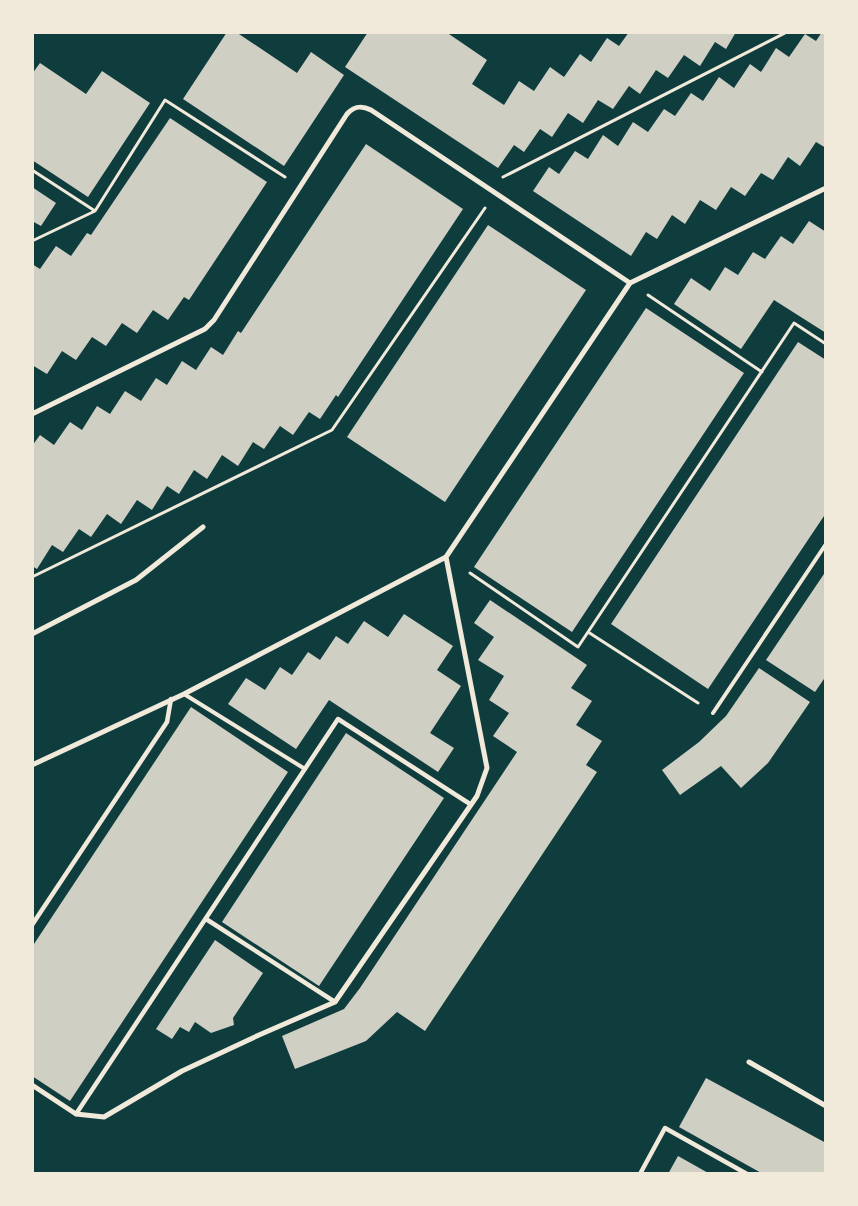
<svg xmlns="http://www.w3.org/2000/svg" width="858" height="1206" viewBox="0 0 858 1206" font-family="Quicksand,sans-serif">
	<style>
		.building { fill: #cfcfc3 }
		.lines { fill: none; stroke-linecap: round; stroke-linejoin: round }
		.path { stroke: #f1e9da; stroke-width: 3 }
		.service { stroke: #f1e9da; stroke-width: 4 }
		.pedestrian { stroke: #f1e9da; stroke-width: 4.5 }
		.minor { stroke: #f1e9da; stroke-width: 5 }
	</style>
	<rect width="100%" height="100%" fill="#0f3d3e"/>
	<path class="building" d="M 227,32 L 236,32 L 297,73 L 311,52 L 344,75 L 284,166 L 183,99 Z
		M 368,32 L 446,32 L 487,60 L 472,84 L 504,105 L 519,81 L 534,91 L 550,67 L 564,77 L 580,54 L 591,62 L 607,38 L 619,46 L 629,32 L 736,32 L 726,49 L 715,42 L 700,66 L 684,55 L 668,78 L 656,70 L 640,94 L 629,86 L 613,109 L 598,100 L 583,123 L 568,113 L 552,137 L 540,129 L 524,152 L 514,145 L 498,168 L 345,67 Z
		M 822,32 L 826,32 L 826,148 L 816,142 L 800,166 L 788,157 L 773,180 L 761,173 L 745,196 L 731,187 L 716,210 L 700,200 L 685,224 L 672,215 L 657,239 L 646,232 L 631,256 L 533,191 L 549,167 L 559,174 L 575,151 L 588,159 L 603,135 L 618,146 L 633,122 L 648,132 L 664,109 L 675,116 L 691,93 L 703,101 L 719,77 L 734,88 L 750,64 L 761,72 L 776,48 L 789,57 L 805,34 L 816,41 Z
		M 40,63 L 86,94 L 102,71 L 150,103 L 88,197 L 32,160 L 32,74 Z
		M 170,118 L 267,182 L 189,300 L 184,297 L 168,320 L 153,310 L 137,333 L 122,323 L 106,346 L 92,337 L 76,360 L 62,351 L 47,374 L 32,365 L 32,264 L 40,269 L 56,246 L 71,256 L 87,233 L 91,235 Z
		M 366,144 L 463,209 L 338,397 L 336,395 L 320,419 L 309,412 L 293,435 L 280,426 L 264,449 L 253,442 L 238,466 L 222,455 L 207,479 L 194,470 L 179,494 L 167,486 L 152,510 L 137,500 L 121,524 L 107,514 L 91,537 L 79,529 L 63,552 L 52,545 L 37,569 L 32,566 L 32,446 L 40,435 L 54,445 L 70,422 L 82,430 L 97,406 L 110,414 L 125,391 L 141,401 L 156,378 L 167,385 L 182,361 L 196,370 L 211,347 L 223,355 L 238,331 L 241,333 Z
		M 32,187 L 56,203 L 41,226 L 32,221 Z
		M 809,221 L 826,232 L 826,333 L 774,300 L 741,349 L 674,304 L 691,278 L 710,291 L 725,267 L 738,275 L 753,252 L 765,259 L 781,236 L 793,244 Z
		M 488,225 L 586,290 L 445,502 L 347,437 Z
		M 646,308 L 744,373 L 572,632 L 474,567 Z
		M 798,342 L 826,360 L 826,513 L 708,689 L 611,624 Z
		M 826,571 L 826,676 L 815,692 L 766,660 Z
		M 490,600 L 587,665 L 571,688 L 592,701 L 576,725 L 602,741 L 586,765 L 597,772 L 425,1031 L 397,1012 L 366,1041 L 295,1069 L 282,1036 L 344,1009 L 360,988 L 517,752 L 493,736 L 509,713 L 489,700 L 504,676 L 478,660 L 494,637 L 474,623 Z
		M 404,614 L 453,646 L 437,670 L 461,686 L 430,733 L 454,748 L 438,772 L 329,700 L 296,749 L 228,704 L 246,678 L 265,690 L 280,667 L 292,675 L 308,652 L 320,660 L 336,636 L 348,644 L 364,621 L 388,637 Z
		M 759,668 L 810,702 L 768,763 L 741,788 L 721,766 L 680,795 L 662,770 L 699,742 L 726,716 Z
		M 191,707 L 288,772 L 70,1101 L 32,1076 L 32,947 Z
		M 346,733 L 444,798 L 319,986 L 222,922 Z
		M 215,940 L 263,973 L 233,1018 L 234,1025 L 211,1033 L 195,1022 L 189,1032 L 180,1027 L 172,1039 L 156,1029 Z
		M 706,1078 L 826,1143 L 826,1174 L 763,1174 L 679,1127 Z
		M 678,1156 L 710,1174 L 668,1174 Z"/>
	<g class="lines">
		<path class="path" d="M 32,170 L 95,211
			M 503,177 L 787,32
			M 32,241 L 95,211 L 165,100 L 285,177
			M 648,295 L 762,372
			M 470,573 L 578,647 L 794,323 L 826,344
			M 32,577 L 332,430 L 485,208
			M 588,632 L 698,703"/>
		<path class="service" d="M 184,694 L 305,769
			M 713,713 L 826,544"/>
		<path class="pedestrian" d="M 206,919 L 335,1002
			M 32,925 L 167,722 L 171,699
			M 76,1114 L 338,719 L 470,804
			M 640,1174 L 665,1128 L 747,1174"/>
		<path class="minor" d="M 32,414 L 205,329 L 214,320 L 347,114 C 354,106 361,105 371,110 L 630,283
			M 32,634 L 136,580 L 203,527
			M 32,765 L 184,694 L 446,557 L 630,283 L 826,188
			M 749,1062 L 826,1106
			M 32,1085 L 76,1114 L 104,1117 L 182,1071 L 259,1035 L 335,1002 L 477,796 L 487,768 L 446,557"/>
	</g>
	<rect width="858" height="1206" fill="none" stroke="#f1e9da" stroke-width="68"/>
</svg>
